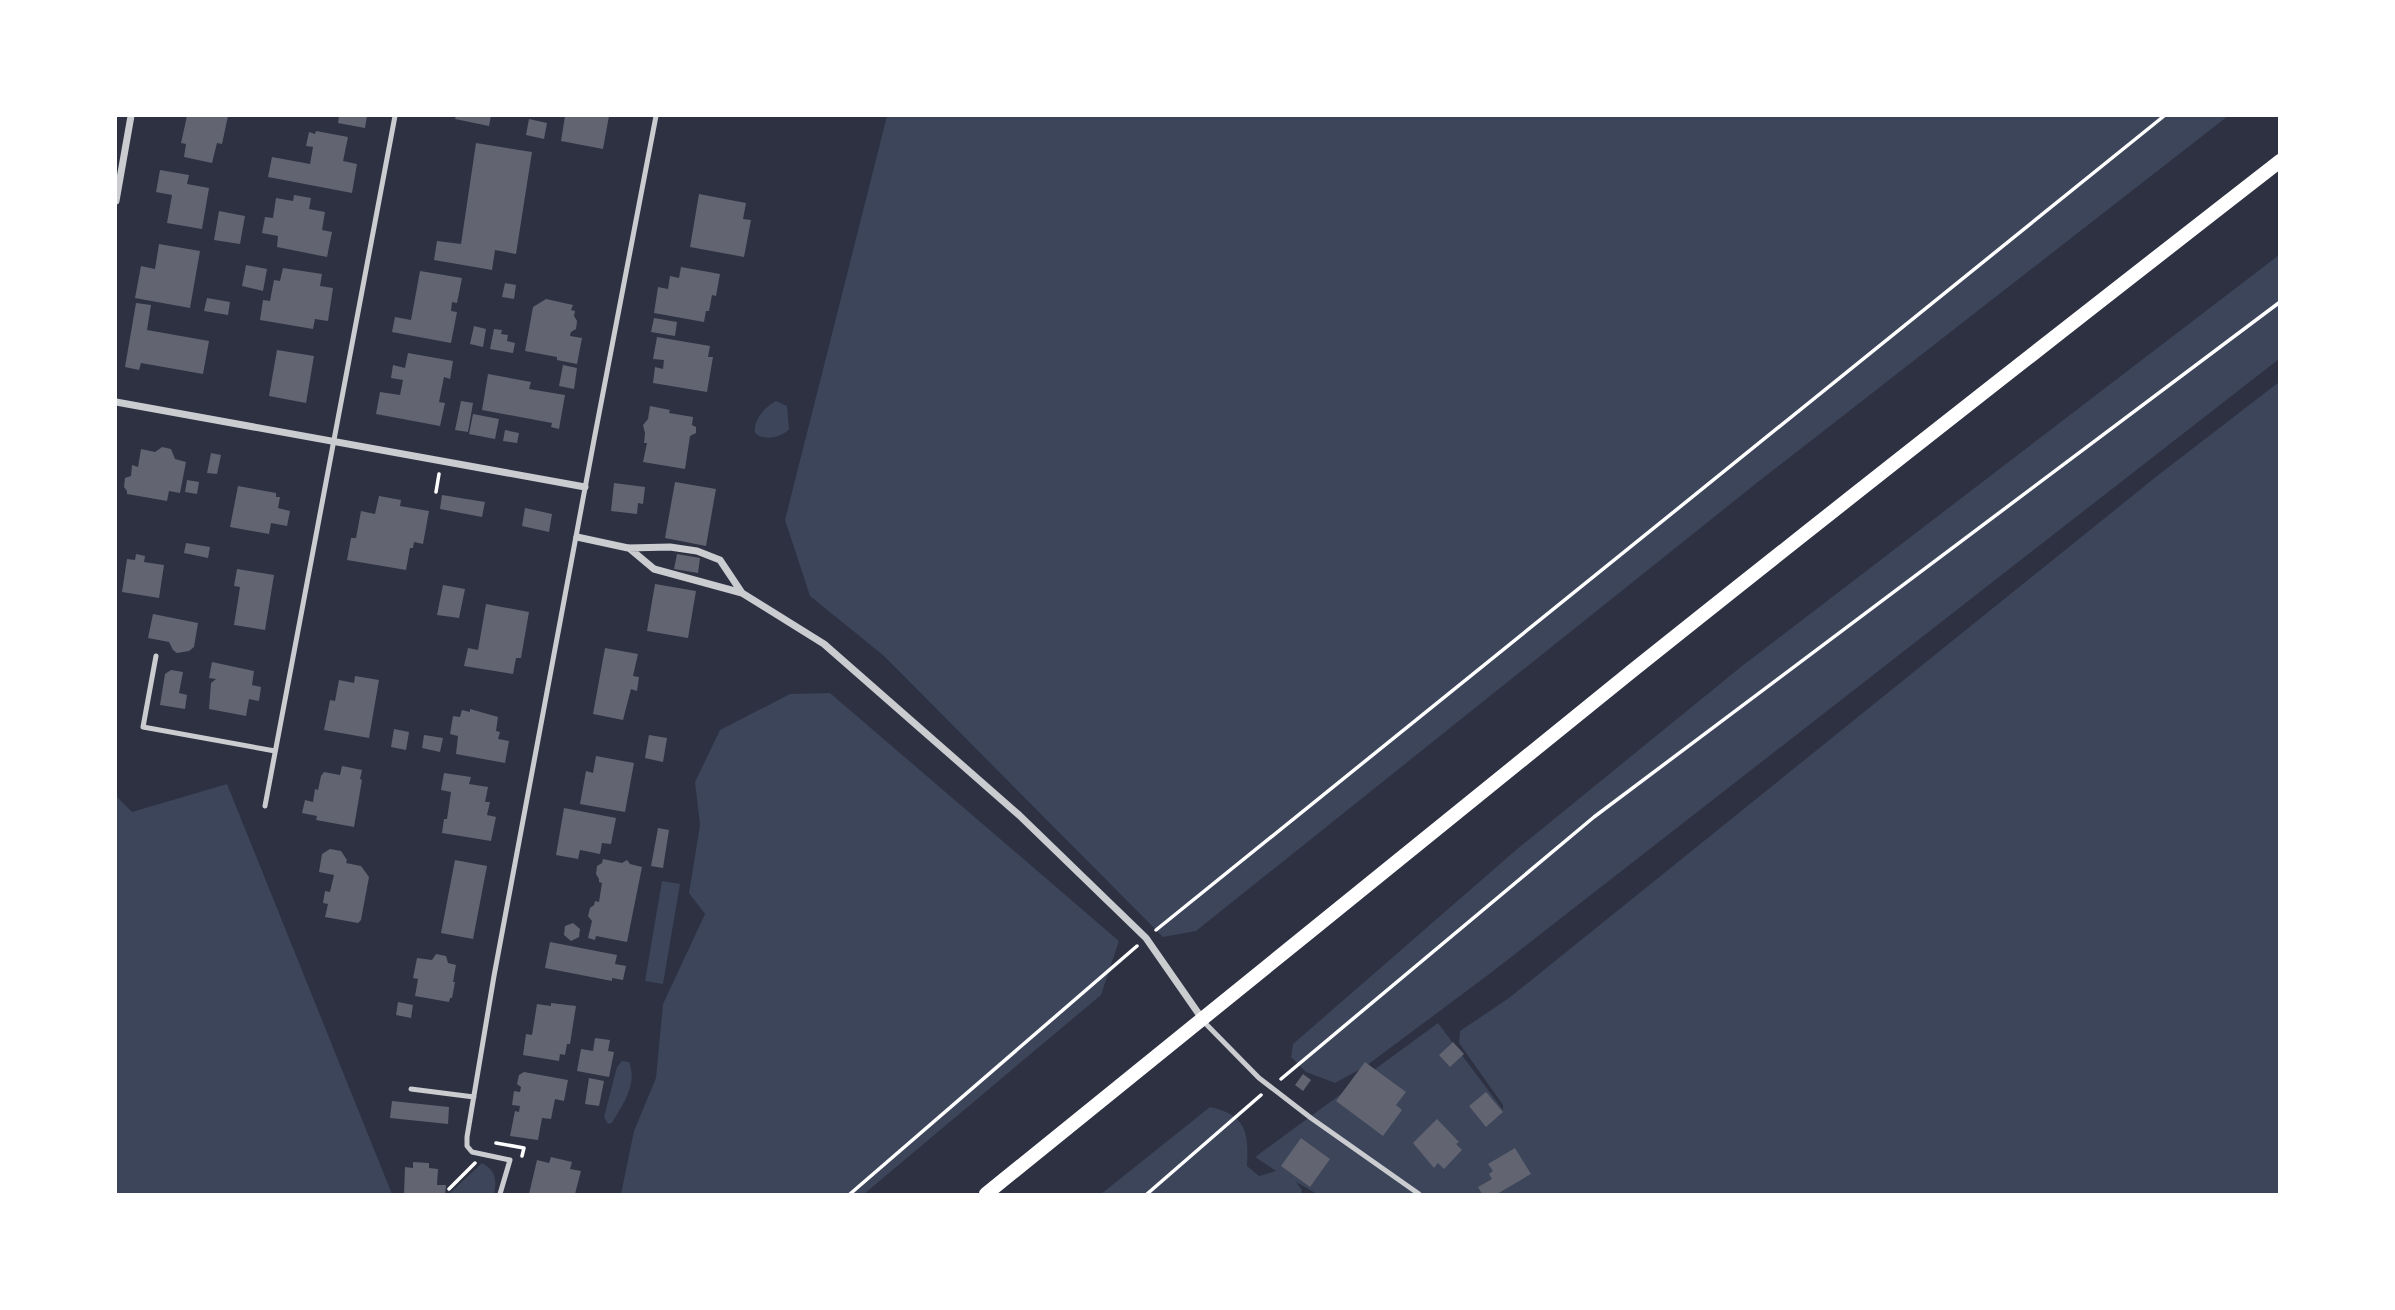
<svg xmlns="http://www.w3.org/2000/svg" width="2395" height="1310" viewBox="0 0 2395 1310" font-family="'Fira Sans',sans-serif">
	<style>
		.green { fill: #3c4559 }
		.building { fill: #626471 }
		.lines { fill: none; stroke-linecap: round; stroke-linejoin: round }
		.path { stroke: #fff; stroke-width: 3.5 }
		.service { stroke: #caccd0; stroke-width: 5 }
		.minor { stroke: #caccd0; stroke-width: 7 }
		.secondary { stroke: #fff; stroke-width: 14 }
	</style>
	<rect width="100%" height="100%" fill="#2d3142"/>
	<path class="green" d="M 887,116 L 2228,116 L 1758,482 L 1196,931 L 1163,937 L 884,656 L 810,596 L 785,520 Z
		M 2279,255 L 2279,359 L 1488,975 L 1366,1066 L 1335,1083 L 1306,1072 L 1291,1057 L 1293,1044 L 1516,850 L 1742,666 Z
		M 2279,382 L 2279,1194 L 1317,1194 L 1296,1182 L 1302,1190 L 1301,1194 L 1101,1194 L 1210,1107 C 1246,1115 1249,1132 1247,1166 L 1259,1176 L 1276,1171 L 1255,1157 L 1438,1023 L 1503,1110 L 1503,1105 L 1459,1043 L 1460,1031 L 1509,998 L 2157,476 Z
		M 776,401 L 787,406 L 789,429 C 782,438 763,441 755,433 C 753,420 765,407 776,401 Z
		M 830,693 L 1119,941 L 1101,995 L 864,1194 L 621,1194 L 634,1131 L 656,1078 L 663,1004 L 705,914 L 689,893 L 700,825 L 695,782 L 720,730 L 790,694 Z
		M 227,784 L 392,1194 L 116,1194 L 116,796 L 132,812 Z
		M 662,881 L 680,884 L 663,984 L 645,981 Z
		M 622,1061 L 629,1062 C 638,1085 623,1103 612,1123 L 608,1124 L 604,1117 L 617,1067 Z
		M 482,1163 C 496,1170 497,1181 494,1194 L 451,1194 L 451,1192 Z"/>
	<path class="building" d="M 187,116 L 228,116 L 222,144 L 217,143 L 212,163 L 184,157 L 186,144 L 181,143 Z
		M 339,116 L 367,116 L 365,128 L 338,123 Z
		M 456,116 L 491,116 L 489,126 L 455,119 Z
		M 565,116 L 609,116 L 603,149 L 561,141 Z
		M 529,119 L 547,123 L 544,139 L 526,135 Z
		M 316,131 L 348,137 L 343,161 L 357,164 L 352,193 L 268,177 L 272,157 L 310,164 L 313,147 L 306,146 L 309,132 L 315,134 Z
		M 476,143 L 532,152 L 516,254 L 495,250 L 492,270 L 434,260 L 437,241 L 461,244 Z
		M 160,170 L 189,175 L 187,184 L 209,188 L 202,229 L 167,223 L 172,195 L 156,192 Z
		M 699,194 L 746,203 L 743,219 L 751,220 L 744,257 L 690,247 Z
		M 294,195 L 311,198 L 309,209 L 325,212 L 322,230 L 332,232 L 327,257 L 277,247 L 278,236 L 262,233 L 265,217 L 273,218 L 276,198 L 293,201 Z
		M 219,211 L 245,216 L 240,244 L 214,240 Z
		M 159,244 L 200,251 L 190,308 L 135,298 L 141,266 L 155,269 Z
		M 246,265 L 267,269 L 263,291 L 242,286 Z
		M 681,267 L 720,274 L 716,296 L 712,295 L 709,311 L 706,311 L 704,322 L 654,313 L 658,287 L 668,289 L 670,276 L 679,278 Z
		M 283,268 L 322,274 L 320,286 L 333,288 L 328,321 L 315,319 L 313,329 L 260,320 L 263,300 L 270,301 L 274,280 L 280,281 Z
		M 420,271 L 462,278 L 457,303 L 452,302 L 451,311 L 457,312 L 451,343 L 392,332 L 395,317 L 411,320 Z
		M 505,283 L 516,285 L 514,299 L 502,297 Z
		M 207,298 L 230,302 L 228,315 L 204,311 Z
		M 546,299 L 573,305 L 571,310 L 575,311 L 574,316 L 577,321 L 576,329 L 571,332 L 570,336 L 582,338 L 577,364 L 557,360 L 557,357 L 525,351 L 533,307 Z
		M 136,303 L 151,305 L 147,330 L 209,341 L 203,374 L 141,363 L 139,370 L 125,367 Z
		M 654,318 L 677,322 L 675,336 L 651,332 Z
		M 474,326 L 486,329 L 483,347 L 470,344 Z
		M 494,329 L 502,330 L 501,334 L 508,335 L 507,341 L 515,343 L 513,353 L 490,349 Z
		M 657,337 L 710,346 L 708,357 L 713,357 L 707,392 L 653,383 L 655,367 L 663,369 L 664,360 L 653,359 Z
		M 277,350 L 314,356 L 306,403 L 269,396 Z
		M 408,353 L 453,361 L 450,379 L 444,377 L 439,402 L 445,403 L 440,426 L 376,414 L 380,392 L 400,395 L 403,380 L 391,378 L 393,365 L 405,368 Z
		M 563,365 L 577,368 L 574,389 L 559,386 Z
		M 488,374 L 531,382 L 529,389 L 565,395 L 559,429 L 551,427 L 552,423 L 482,410 Z
		M 461,401 L 473,403 L 468,432 L 455,430 Z
		M 650,406 L 670,410 L 669,413 L 693,417 L 692,425 L 696,427 L 696,433 L 690,436 L 685,469 L 643,462 L 647,443 L 644,443 L 645,433 L 643,425 L 648,419 Z
		M 473,414 L 499,419 L 495,439 L 469,434 Z
		M 505,430 L 519,433 L 517,443 L 503,441 Z
		M 162,447 L 171,449 L 175,459 L 186,462 L 180,493 L 169,491 L 167,501 L 127,494 L 127,491 L 124,487 L 125,478 L 131,476 L 132,465 L 138,467 L 141,449 L 155,452 Z
		M 211,453 L 221,455 L 217,474 L 207,473 Z
		M 187,480 L 199,482 L 197,494 L 185,492 Z
		M 675,482 L 716,489 L 706,546 L 665,538 Z
		M 614,483 L 645,487 L 643,504 L 638,503 L 637,514 L 611,511 Z
		M 238,486 L 276,493 L 276,497 L 280,497 L 278,508 L 290,511 L 287,526 L 271,523 L 269,534 L 230,527 Z
		M 442,495 L 485,502 L 482,517 L 440,509 Z
		M 379,496 L 401,500 L 400,506 L 429,511 L 423,544 L 414,542 L 413,548 L 410,548 L 406,570 L 347,560 L 351,538 L 356,538 L 361,511 L 375,514 Z
		M 525,508 L 552,514 L 549,532 L 522,526 Z
		M 186,543 L 210,547 L 208,558 L 184,553 Z
		M 136,554 L 145,556 L 144,562 L 164,565 L 159,598 L 122,592 L 127,559 L 135,560 Z
		M 677,554 L 700,558 L 698,573 L 674,569 Z
		M 237,569 L 274,575 L 265,630 L 234,625 L 240,587 L 234,586 Z
		M 655,584 L 696,591 L 688,638 L 647,631 Z
		M 443,585 L 465,589 L 459,618 L 437,615 Z
		M 486,604 L 529,612 L 521,658 L 516,658 L 513,674 L 464,666 L 468,648 L 478,650 Z
		M 153,614 L 198,623 L 194,647 L 189,651 L 177,653 L 173,650 L 169,642 L 148,638 Z
		M 605,648 L 638,654 L 633,676 L 639,677 L 637,691 L 631,689 L 623,720 L 593,714 Z
		M 212,662 L 254,671 L 252,685 L 261,687 L 259,701 L 249,699 L 246,716 L 209,709 L 211,683 L 216,679 L 209,678 Z
		M 171,670 L 183,672 L 179,693 L 187,695 L 185,709 L 160,705 L 165,674 Z
		M 355,676 L 379,680 L 369,738 L 324,730 L 330,700 L 335,701 L 339,680 L 354,683 Z
		M 470,709 L 498,717 L 496,731 L 500,732 L 498,739 L 509,741 L 505,763 L 456,754 L 458,736 L 450,734 L 453,716 L 460,717 L 462,710 L 470,712 Z
		M 394,729 L 409,732 L 406,750 L 391,747 Z
		M 424,735 L 443,738 L 440,752 L 422,748 Z
		M 649,735 L 667,738 L 663,762 L 645,758 Z
		M 596,756 L 634,763 L 625,812 L 580,804 L 586,771 L 593,773 Z
		M 342,766 L 362,770 L 360,779 L 362,780 L 354,827 L 316,820 L 317,816 L 302,813 L 305,800 L 313,802 L 315,789 L 318,790 L 321,776 L 324,772 L 340,775 Z
		M 444,773 L 471,777 L 469,784 L 488,787 L 485,802 L 490,802 L 487,815 L 496,817 L 491,841 L 442,833 L 444,819 L 447,819 L 451,792 L 441,790 Z
		M 564,808 L 616,818 L 611,844 L 602,843 L 600,854 L 580,850 L 578,859 L 556,855 Z
		M 658,828 L 669,830 L 663,868 L 651,866 Z
		M 330,849 L 341,851 L 347,860 L 346,863 L 361,866 L 369,877 L 361,920 L 358,923 L 325,917 L 328,904 L 323,903 L 325,891 L 330,892 L 334,875 L 319,872 L 322,854 Z
		M 603,859 L 622,863 L 627,860 L 630,864 L 642,867 L 627,942 L 596,936 L 595,940 L 588,938 L 592,921 L 588,916 L 590,908 L 594,905 L 595,901 L 599,902 L 602,883 L 599,882 L 599,879 L 596,874 L 597,866 L 602,863 Z
		M 455,860 L 487,866 L 473,939 L 441,933 Z
		M 573,923 L 580,929 L 579,937 L 571,941 L 564,935 L 565,926 Z
		M 550,942 L 617,955 L 615,964 L 626,966 L 623,980 L 612,978 L 612,981 L 545,968 Z
		M 436,954 L 446,956 L 448,963 L 456,965 L 453,982 L 455,982 L 452,998 L 450,998 L 449,1002 L 415,996 L 418,979 L 413,978 L 417,958 L 432,960 Z
		M 398,1002 L 413,1005 L 411,1018 L 396,1015 Z
		M 551,1003 L 576,1006 L 570,1044 L 567,1044 L 565,1055 L 560,1054 L 559,1061 L 523,1055 L 526,1034 L 532,1035 L 537,1004 L 551,1006 Z
		M 595,1038 L 610,1040 L 608,1051 L 614,1052 L 609,1077 L 577,1071 L 581,1049 L 593,1051 Z
		M 1453,1042 L 1464,1054 L 1450,1067 L 1439,1055 Z
		M 1365,1062 L 1406,1092 L 1396,1105 L 1402,1110 L 1383,1136 L 1336,1101 Z
		M 524,1072 L 568,1080 L 564,1101 L 555,1099 L 551,1119 L 542,1118 L 538,1140 L 510,1136 L 515,1111 L 519,1112 L 520,1106 L 512,1105 L 514,1091 L 520,1092 L 521,1087 L 517,1084 L 519,1075 Z
		M 1303,1074 L 1311,1080 L 1303,1091 L 1295,1085 Z
		M 589,1078 L 604,1081 L 599,1106 L 585,1104 Z
		M 1486,1092 L 1503,1112 L 1486,1127 L 1469,1106 Z
		M 392,1101 L 449,1107 L 448,1124 L 390,1118 Z
		M 1437,1119 L 1459,1142 L 1456,1144 L 1462,1150 L 1444,1169 L 1438,1163 L 1434,1168 L 1413,1143 Z
		M 1301,1138 L 1330,1159 L 1310,1187 L 1281,1166 Z
		M 1515,1148 L 1531,1174 L 1497,1194 L 1482,1194 L 1478,1187 L 1492,1179 L 1489,1174 L 1493,1171 L 1488,1164 Z
		M 551,1157 L 572,1162 L 570,1169 L 581,1171 L 575,1194 L 529,1194 L 537,1160 L 549,1163 Z
		M 413,1162 L 429,1163 L 429,1168 L 438,1169 L 437,1185 L 446,1185 L 445,1194 L 404,1194 L 405,1167 L 413,1168 Z"/>
	<g class="lines">
		<path class="path" d="M 436,492 L 439,474
			M 1156,930 L 2164,116
			M 1281,1079 L 1594,817 L 2280,302
			M 496,1143 L 524,1148 L 522,1156
			M 449,1189 L 475,1163
			M 850,1194 L 1137,946
			M 1147,1194 L 1261,1095"/>
		<path class="service" d="M 156,656 L 143,727 L 275,751
			M 265,806 L 395,116
			M 1204,1022 L 1259,1078 L 1311,1118 L 1419,1194
			M 411,1089 L 474,1097
			M 500,1194 L 510,1160 L 472,1152 L 467,1146 L 467,1137 L 494,976 L 594,440 L 656,116"/>
		<path class="minor" d="M 116,201 L 131,116
			M 116,402 L 585,487
			M 577,537 L 628,548 L 670,547 L 697,551 L 720,560 L 742,593 L 824,644 L 1019,815 L 1146,938 L 1203,1020
			M 629,548 L 654,569 L 742,593"/>
		<path class="secondary" d="M 986,1194 C 1202,1021 1416,844 1632,671 C 1847,499 2063,330 2280,161"/>
	</g>
	<rect width="2395" height="1310" fill="none" stroke="#ffffff" stroke-width="234"/>
</svg>
